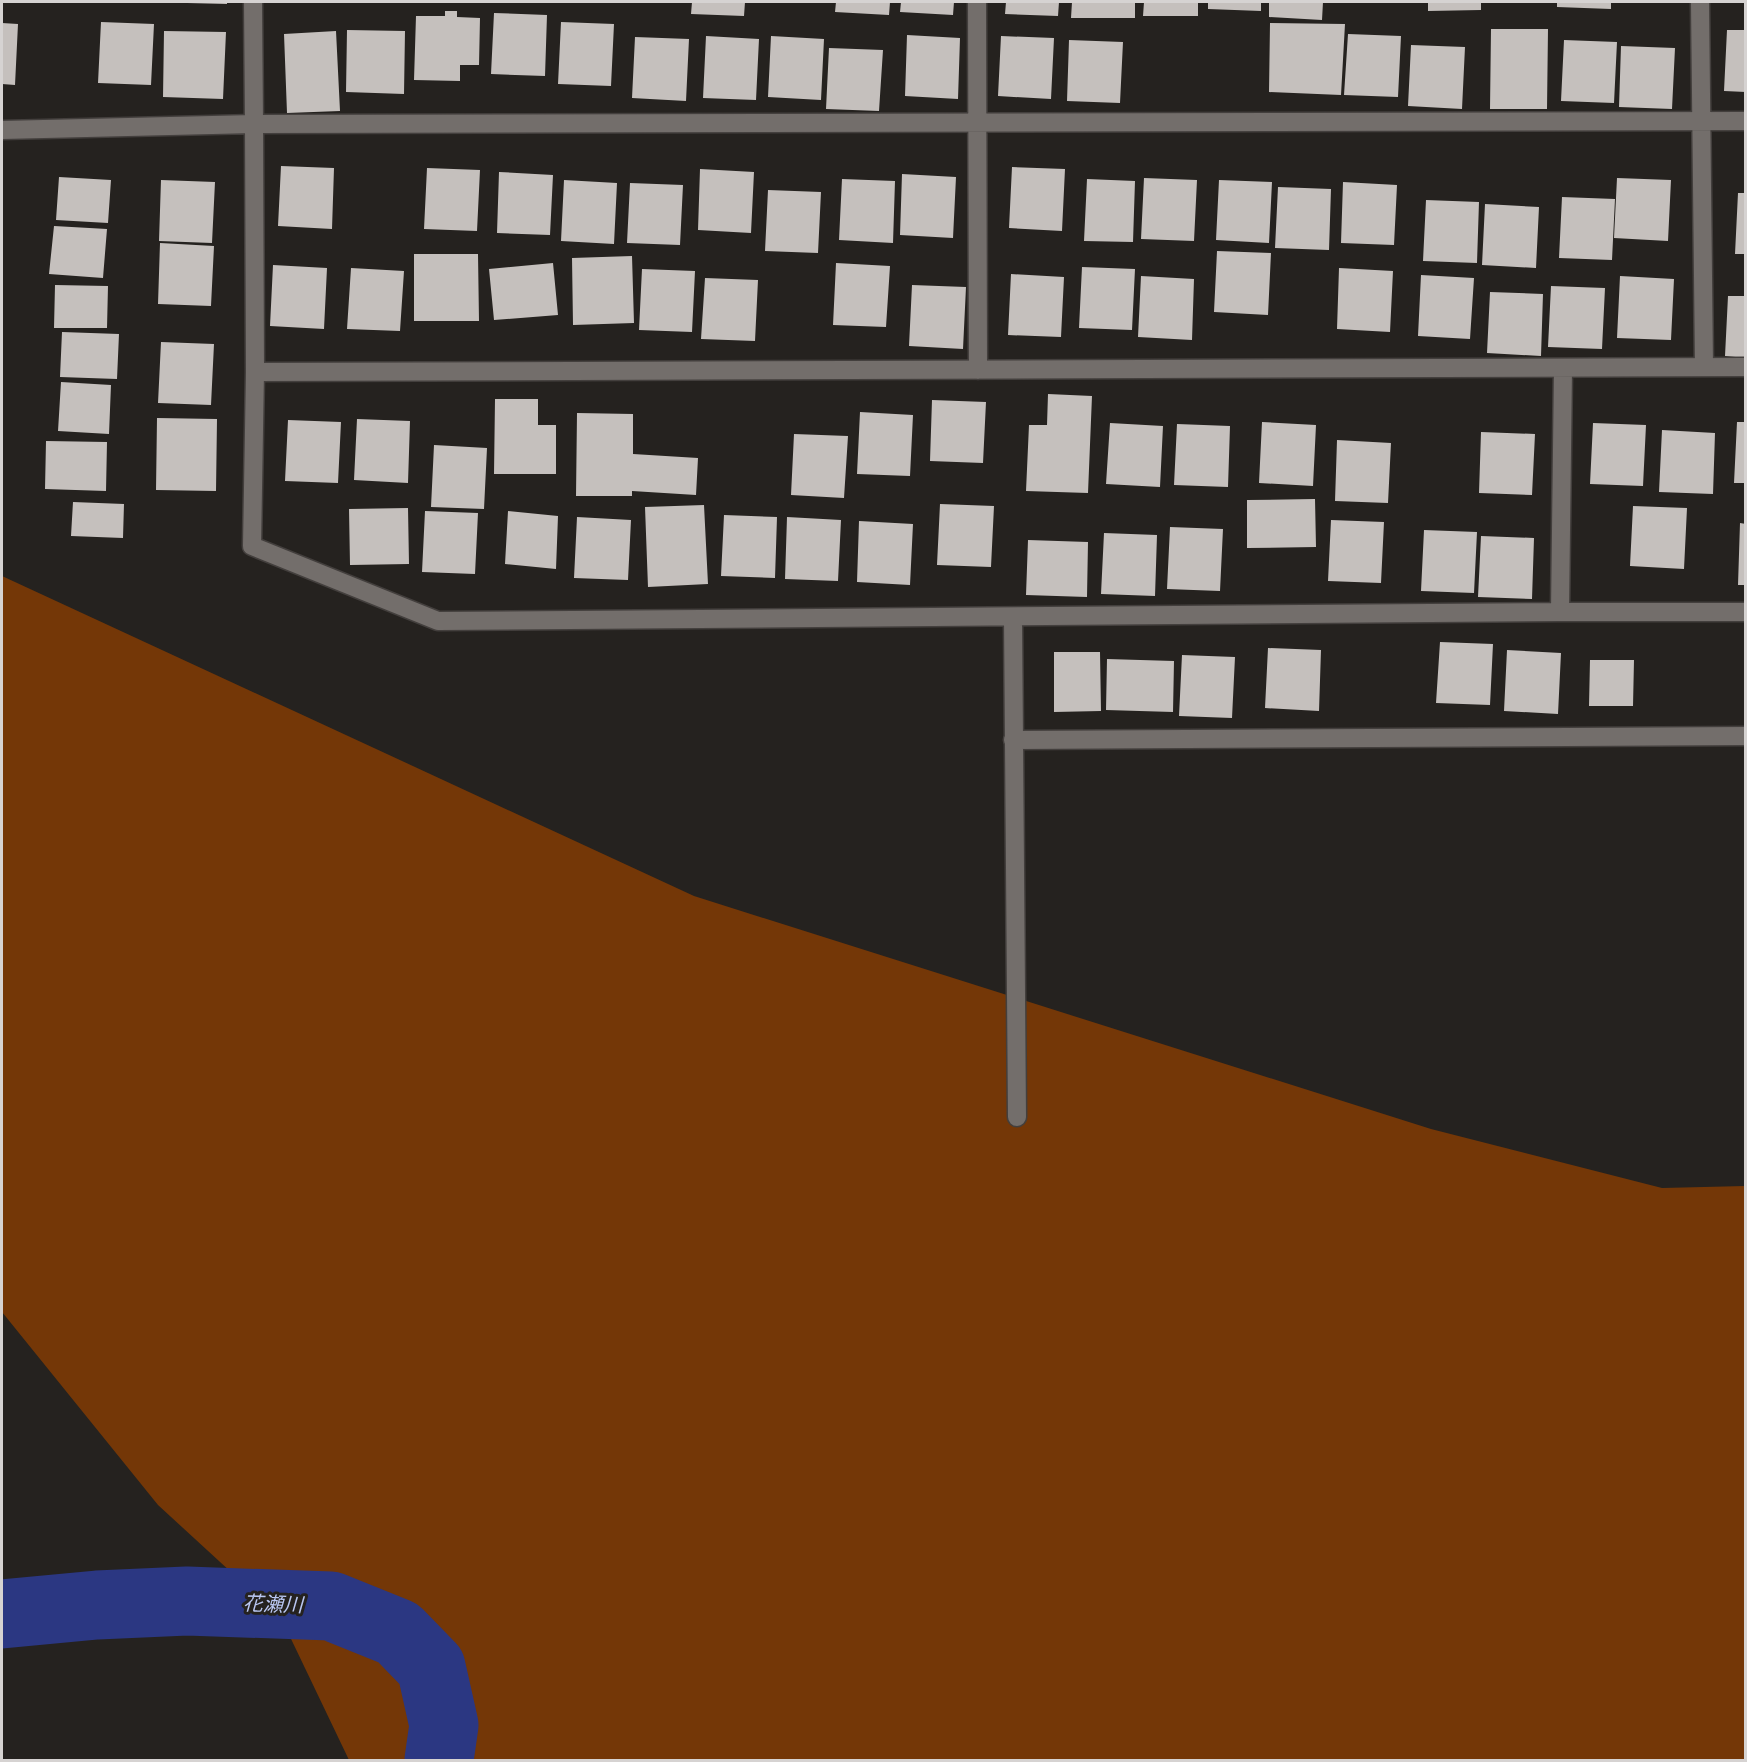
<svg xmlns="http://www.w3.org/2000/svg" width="1747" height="1762" viewBox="0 0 1747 1762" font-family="Poppins,'Noto Sans JP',sans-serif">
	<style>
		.forest { fill: #743707 }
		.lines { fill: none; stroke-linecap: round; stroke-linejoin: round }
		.river { stroke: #2b3782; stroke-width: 69 }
		.building { fill: #c5c0bd }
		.street-casing { stroke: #433f3d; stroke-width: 21 }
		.street { stroke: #736e6b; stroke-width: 18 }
		.labels { text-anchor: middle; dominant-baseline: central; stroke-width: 6; stroke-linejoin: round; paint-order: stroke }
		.water-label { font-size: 20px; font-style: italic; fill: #bac7f2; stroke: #25221f }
	</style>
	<rect width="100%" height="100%" fill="#25221f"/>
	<path class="forest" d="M 2,576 L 694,896 L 1431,1129 L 1662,1188 L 1745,1186 L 1745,1760 L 349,1760 L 281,1618 L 158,1505 L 2,1312 Z"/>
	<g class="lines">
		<path class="river" d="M 2,1614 L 97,1605 L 187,1601 L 331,1606 L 398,1633 L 431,1667 L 444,1725 L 439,1760"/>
	</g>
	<path class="building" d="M 187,2 L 227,2 L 227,4 L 187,3 Z
		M 692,2 L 745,2 L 744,16 L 691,14 Z
		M 836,2 L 890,2 L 889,15 L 835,12 Z
		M 901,2 L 954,2 L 953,15 L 900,12 Z
		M 1006,2 L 1059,2 L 1058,16 L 1005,14 Z
		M 1072,2 L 1135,2 L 1135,18 L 1071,18 Z
		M 1144,2 L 1198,2 L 1198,16 L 1143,16 Z
		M 1208,2 L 1261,2 L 1261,11 L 1208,9 Z
		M 1269,2 L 1323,2 L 1322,20 L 1269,17 Z
		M 1428,2 L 1481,2 L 1481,10 L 1428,11 Z
		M 1557,2 L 1611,2 L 1611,9 L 1557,7 Z
		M 445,11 L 457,11 L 457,17 L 480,18 L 479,65 L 460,65 L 460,81 L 414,80 L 416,16 L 445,16 Z
		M 494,13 L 547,15 L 545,76 L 491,74 Z
		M 101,22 L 154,24 L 151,85 L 98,83 Z
		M 561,22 L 614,24 L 611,86 L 558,84 Z
		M 2,23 L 18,24 L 15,85 L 2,84 Z
		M 1270,23 L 1345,24 L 1341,95 L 1269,92 Z
		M 1491,29 L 1548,29 L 1547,109 L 1490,109 Z
		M 347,30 L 405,31 L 404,94 L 346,92 Z
		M 1727,30 L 1746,30 L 1746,92 L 1724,91 Z
		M 164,31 L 226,32 L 223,99 L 163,97 Z
		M 336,31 L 340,111 L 287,113 L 284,34 Z
		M 1348,34 L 1401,36 L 1398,97 L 1344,95 Z
		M 907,35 L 960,38 L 958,99 L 905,96 Z
		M 706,36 L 759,39 L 756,100 L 703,98 Z
		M 771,36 L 824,39 L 821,100 L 768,97 Z
		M 1001,36 L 1054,38 L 1051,99 L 998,96 Z
		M 635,37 L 689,39 L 686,101 L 632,98 Z
		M 1069,40 L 1123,42 L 1120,103 L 1067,101 Z
		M 1564,40 L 1617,42 L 1614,103 L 1561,101 Z
		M 1411,45 L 1465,47 L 1462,109 L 1408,106 Z
		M 1621,46 L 1675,48 L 1672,109 L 1619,107 Z
		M 829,48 L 883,50 L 879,111 L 826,109 Z
		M 281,166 L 334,168 L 332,229 L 278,226 Z
		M 1012,167 L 1065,169 L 1062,231 L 1009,228 Z
		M 427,168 L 480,170 L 477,231 L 424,229 Z
		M 700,169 L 754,172 L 751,233 L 698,230 Z
		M 499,172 L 553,175 L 550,235 L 497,233 Z
		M 902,174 L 956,177 L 953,238 L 900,235 Z
		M 59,177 L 111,180 L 108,223 L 56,220 Z
		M 1144,178 L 1197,180 L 1194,241 L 1141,239 Z
		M 1617,178 L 1671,180 L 1668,241 L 1614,238 Z
		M 842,179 L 895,181 L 893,243 L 839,240 Z
		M 1087,179 L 1135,181 L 1133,242 L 1084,241 Z
		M 161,180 L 215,182 L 212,243 L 159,241 Z
		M 564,180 L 617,183 L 614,244 L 561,241 Z
		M 1219,180 L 1272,182 L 1269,243 L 1216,240 Z
		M 1343,182 L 1397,185 L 1394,245 L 1341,243 Z
		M 630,183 L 683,185 L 680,245 L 627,243 Z
		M 1278,187 L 1331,189 L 1329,250 L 1275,248 Z
		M 768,190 L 821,192 L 818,253 L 765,251 Z
		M 1738,193 L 1746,193 L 1746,254 L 1735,254 Z
		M 1562,197 L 1615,199 L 1612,260 L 1559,258 Z
		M 1426,200 L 1479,202 L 1477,263 L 1423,261 Z
		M 1485,204 L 1539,207 L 1536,268 L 1482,265 Z
		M 54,226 L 107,229 L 103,278 L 49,274 Z
		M 160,243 L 214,246 L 211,306 L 158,304 Z
		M 1217,251 L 1271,253 L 1268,315 L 1214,312 Z
		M 414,254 L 478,254 L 479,321 L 414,321 Z
		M 632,256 L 634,323 L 573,325 L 572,258 Z
		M 553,263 L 558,315 L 494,320 L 489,269 Z
		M 836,263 L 890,266 L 886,327 L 833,325 Z
		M 273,265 L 327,268 L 324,329 L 270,326 Z
		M 1082,267 L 1135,269 L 1132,330 L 1079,328 Z
		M 351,268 L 404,271 L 400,331 L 347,329 Z
		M 1339,268 L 1393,271 L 1390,332 L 1337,329 Z
		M 642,269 L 695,271 L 692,332 L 639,330 Z
		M 1011,274 L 1064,277 L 1061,337 L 1008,335 Z
		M 1421,275 L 1474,278 L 1470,339 L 1418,336 Z
		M 1141,276 L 1194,279 L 1192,340 L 1138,337 Z
		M 1620,276 L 1674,279 L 1671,340 L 1617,338 Z
		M 705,278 L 758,280 L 755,341 L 701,339 Z
		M 55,285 L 108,286 L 107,328 L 54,328 Z
		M 912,285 L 966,287 L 963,349 L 909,346 Z
		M 1551,286 L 1605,288 L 1602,349 L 1548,347 Z
		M 1490,292 L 1543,294 L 1541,356 L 1487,353 Z
		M 1728,296 L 1746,296 L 1746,358 L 1725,356 Z
		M 62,332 L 119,334 L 117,379 L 60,377 Z
		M 161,342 L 214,344 L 211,405 L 158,403 Z
		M 61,382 L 111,385 L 109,434 L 58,431 Z
		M 1048,394 L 1092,396 L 1088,493 L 1026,491 L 1029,425 L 1047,425 Z
		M 495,399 L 538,399 L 538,425 L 556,425 L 556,474 L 494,474 Z
		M 932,400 L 986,402 L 983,463 L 930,461 Z
		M 860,412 L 913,415 L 910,476 L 857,474 Z
		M 577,413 L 633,414 L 633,454 L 698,458 L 696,495 L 632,491 L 632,496 L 576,496 Z
		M 157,418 L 217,419 L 216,491 L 156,490 Z
		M 357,419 L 410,421 L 408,483 L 354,480 Z
		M 288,420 L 341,422 L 338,483 L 285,481 Z
		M 1262,422 L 1316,425 L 1313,486 L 1259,483 Z
		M 1737,422 L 1746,422 L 1746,483 L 1734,483 Z
		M 1110,423 L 1163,426 L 1160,487 L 1106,484 Z
		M 1593,423 L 1646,425 L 1643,486 L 1590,484 Z
		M 1177,424 L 1230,426 L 1228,487 L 1174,485 Z
		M 1662,430 L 1715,433 L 1713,494 L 1659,492 Z
		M 1481,432 L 1535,434 L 1532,495 L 1479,493 Z
		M 794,434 L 848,436 L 844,498 L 791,495 Z
		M 1337,440 L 1391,443 L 1388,503 L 1335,501 Z
		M 46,441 L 107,442 L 106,491 L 45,489 Z
		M 434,445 L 487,448 L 484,509 L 431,507 Z
		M 1315,499 L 1316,547 L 1247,548 L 1247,500 Z
		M 73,502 L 124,504 L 123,538 L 71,536 Z
		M 940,504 L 994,506 L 991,567 L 937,565 Z
		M 704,505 L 708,584 L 648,587 L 645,507 Z
		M 1633,506 L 1687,508 L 1684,569 L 1630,566 Z
		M 408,508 L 409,564 L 350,565 L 349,509 Z
		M 425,511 L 478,513 L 475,574 L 422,572 Z
		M 508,511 L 558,516 L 556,569 L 505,564 Z
		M 724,515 L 777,517 L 775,578 L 721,576 Z
		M 577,517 L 631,520 L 628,580 L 574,578 Z
		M 787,517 L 841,520 L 838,581 L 785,579 Z
		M 1331,520 L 1384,522 L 1381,583 L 1328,581 Z
		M 859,521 L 913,524 L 910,585 L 857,582 Z
		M 1740,523 L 1746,524 L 1746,585 L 1738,585 Z
		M 1170,527 L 1223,529 L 1220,591 L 1167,589 Z
		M 1424,530 L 1477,532 L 1474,593 L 1421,591 Z
		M 1104,533 L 1157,535 L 1155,596 L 1101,594 Z
		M 1481,536 L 1534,538 L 1532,599 L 1478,597 Z
		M 1028,540 L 1088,542 L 1087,597 L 1026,595 Z
		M 1440,642 L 1493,644 L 1490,705 L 1436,703 Z
		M 1268,648 L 1321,650 L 1319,711 L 1265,708 Z
		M 1507,650 L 1561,653 L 1558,714 L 1504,711 Z
		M 1054,652 L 1100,652 L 1101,711 L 1054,712 Z
		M 1182,655 L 1235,657 L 1232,718 L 1179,716 Z
		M 1107,659 L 1174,661 L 1173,712 L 1106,710 Z
		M 1590,660 L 1634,660 L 1633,706 L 1589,706 Z"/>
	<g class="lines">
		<defs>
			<path id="street" d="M 253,2 L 254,124 L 1746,121
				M 977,2 L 978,370
				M 1700,2 L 1704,367
				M 2,130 L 254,124 L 255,372 L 252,546 L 438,621 L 1560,612 L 1746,612
				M 255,372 L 1746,367
				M 1560,612 L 1563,368
				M 1013,618 L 1017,1117
				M 1013,740 L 1746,736"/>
		</defs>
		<use href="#street" class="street-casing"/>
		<use href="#street" class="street"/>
	</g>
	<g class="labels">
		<g class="water-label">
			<text transform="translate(273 1604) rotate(2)">花瀬川</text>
		</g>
	</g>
	<rect width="1747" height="1762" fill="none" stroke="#d6d3d2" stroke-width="6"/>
</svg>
